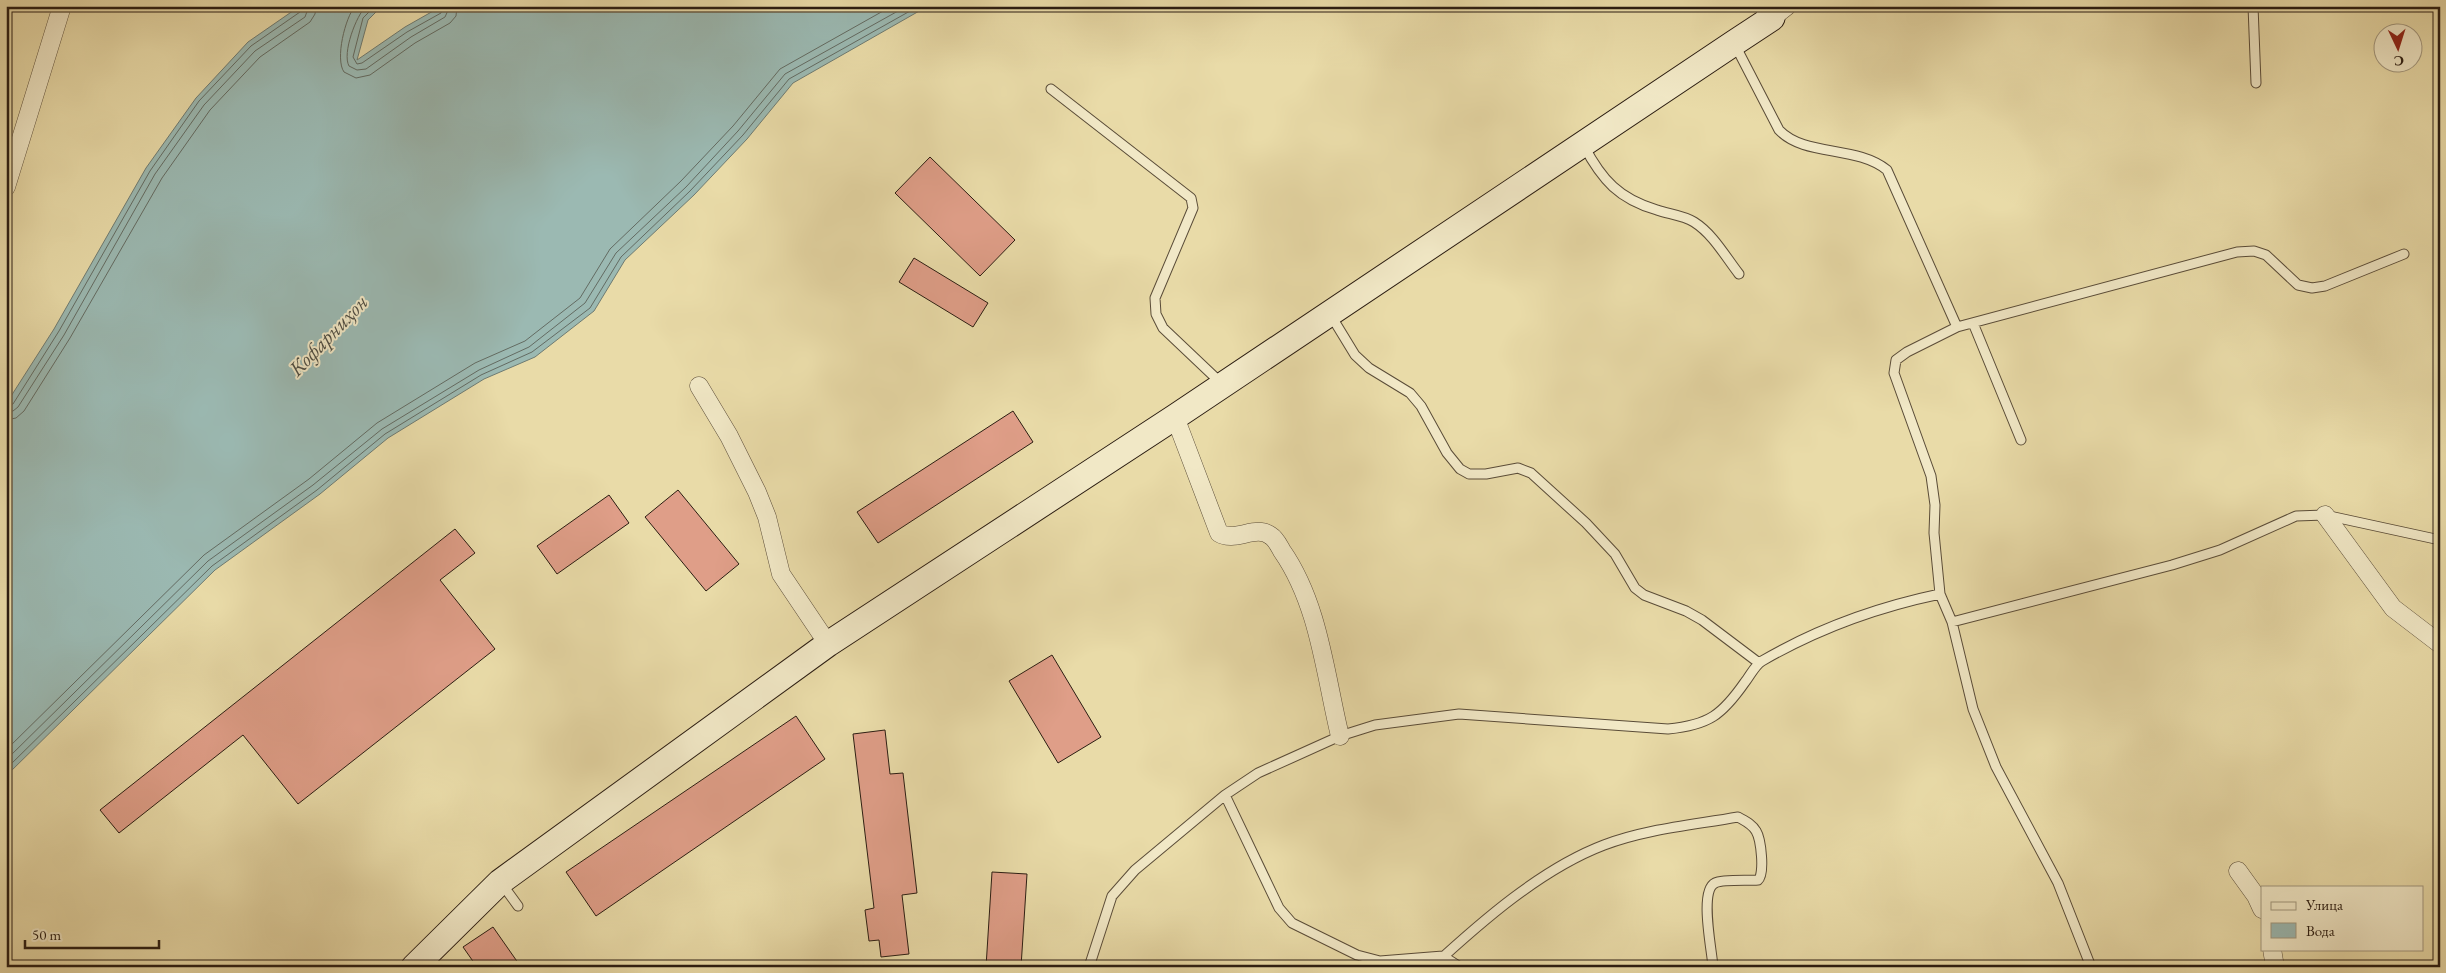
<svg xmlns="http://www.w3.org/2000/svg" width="2446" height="973" viewBox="0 0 2446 973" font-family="'EB Garamond',serif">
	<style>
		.water { fill: #9bb9b2; stroke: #6e7b72 }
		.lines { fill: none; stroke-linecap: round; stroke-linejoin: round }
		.shore { stroke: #636b62; stroke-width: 1 }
		.building { fill: #df9e88; stroke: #2b1d12 }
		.lane-casing { stroke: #5a4c38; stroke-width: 11 }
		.street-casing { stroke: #5a4c38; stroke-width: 19 }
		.secondary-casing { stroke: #2b1d12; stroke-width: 27 }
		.lane { stroke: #f1e8c6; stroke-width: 9 }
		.street { stroke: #f1e8c6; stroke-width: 18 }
		.secondary { stroke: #f1e8c6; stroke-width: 25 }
		.labels { text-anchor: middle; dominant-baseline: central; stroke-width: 4; stroke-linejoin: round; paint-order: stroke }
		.water-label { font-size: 21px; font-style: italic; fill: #4d4c42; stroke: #f1e8c6 }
	</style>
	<rect width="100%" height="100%" fill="#e9dba8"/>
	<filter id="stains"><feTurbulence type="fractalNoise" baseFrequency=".004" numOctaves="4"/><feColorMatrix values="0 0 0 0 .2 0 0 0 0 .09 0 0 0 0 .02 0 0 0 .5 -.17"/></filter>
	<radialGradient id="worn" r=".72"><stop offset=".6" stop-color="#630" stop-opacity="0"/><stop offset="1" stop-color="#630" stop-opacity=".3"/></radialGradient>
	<path class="water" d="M 300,6 L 382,6 L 368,20 L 357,60 L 405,27 L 442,6 L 928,6 L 793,83 L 747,139 L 694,195 L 625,260 L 594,311 L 535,357 L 484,379 L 388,438 L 320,494 L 215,570 L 6,776 L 6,404 L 54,329 L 146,168 L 196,98 L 248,42 Z"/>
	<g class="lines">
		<path class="shore" d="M 355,6 C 345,18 335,59 344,72 L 356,78 L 370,75 L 415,43 L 450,23 L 456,16 L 457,6
			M 366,6 C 356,16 342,53 349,66 L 357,70 L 366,69 L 411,37 L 445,17 L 450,6
			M 375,6 L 363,18 L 353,57 L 357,64 L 362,63 L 407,32 L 441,13 L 443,6
			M 6,406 L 13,404 L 59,331 L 150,171 L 199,101 L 251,46 L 300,12 L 303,6
			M 6,412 L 13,411 L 18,407 L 64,335 L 155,174 L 204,105 L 255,51 L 305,17 L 309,6
			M 6,420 L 16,418 L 24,411 L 70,338 L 162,178 L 210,110 L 260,57 L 310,22 L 315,14 L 316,6
			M 6,750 L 204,555 L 309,479 L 377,423 L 475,363 L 525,341 L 580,298 L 610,249 L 681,181 L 733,126 L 780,69 L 892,6
			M 6,760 L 208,561 L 313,485 L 382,429 L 479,370 L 529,347 L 585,303 L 616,253 L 686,187 L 738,131 L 785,74 L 907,6
			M 6,769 L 212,566 L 317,490 L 385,434 L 481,375 L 532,352 L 590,308 L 621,257 L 690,191 L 743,135 L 789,79 L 919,6"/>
	</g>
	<path class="building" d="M 930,157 L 1015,240 L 980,276 L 895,193 Z
		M 914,258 L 988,303 L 973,327 L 899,282 Z
		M 1013,411 L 1033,442 L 878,543 L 857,512 Z
		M 678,490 L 739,564 L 706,591 L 645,517 Z
		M 609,495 L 629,523 L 557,574 L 537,546 Z
		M 455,529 L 475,553 L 440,580 L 495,649 L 298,804 L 243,735 L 119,833 L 100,810 Z
		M 1052,655 L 1101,737 L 1058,763 L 1009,681 Z
		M 796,716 L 825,759 L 596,916 L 566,872 Z
		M 885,730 L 890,774 L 903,773 L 917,893 L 902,895 L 909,954 L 881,957 L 879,940 L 869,941 L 865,910 L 874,908 L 853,734 Z
		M 992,872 L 1027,874 L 1021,967 L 986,967 Z
		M 493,927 L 521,967 L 477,967 L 463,947 Z"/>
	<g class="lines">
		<defs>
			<path id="lane" d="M 2253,6 L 2256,83
				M 1734,43 L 1779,130 C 1805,157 1856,145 1887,170 L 1957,327 L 2237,252 L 2254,251 L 2266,255 L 2298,285 L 2312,288 L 2325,286 L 2404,254
				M 1051,89 L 1191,198 L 1193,208 L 1155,298 L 1156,314 L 1163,328 L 1221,383
				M 1584,146 C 1602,180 1619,199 1657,210 C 1668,214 1683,215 1694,222 C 1713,234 1725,256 1739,274
				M 1330,314 L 1355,355 L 1369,368 L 1410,393 L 1421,406 L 1447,453 L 1460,469 L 1469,474 L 1486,474 L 1518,468 L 1531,473 L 1586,523 L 1615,554 L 1635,588 L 1644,595 L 1686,611 L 1702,620 L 1759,663
				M 1973,323 L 2021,440
				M 1957,327 L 1907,352 L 1896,360 L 1894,373 L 1931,476 L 1935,505 L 1934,533 L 1940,594 L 1952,622 L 1973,709 L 1996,767 L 2058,883 L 2091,967
				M 1952,622 L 2172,565 L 2220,550 L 2296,516 L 2325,515 L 2440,540
				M 1225,795 L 1279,908 L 1292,923 L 1357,955 L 1380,961 L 1443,956 L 1460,967
				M 502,884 L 518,906
				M 1089,967 L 1112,896 L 1135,870 L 1225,795 L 1258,773 L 1340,736 L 1375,725 L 1459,714 L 1668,729 C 1709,725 1722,715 1745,682 C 1750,676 1755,665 1762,661 C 1817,629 1878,607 1940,594
				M 1432,967 C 1481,922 1541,869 1604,845 C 1646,829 1693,825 1738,817 C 1745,821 1752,824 1756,831 C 1761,839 1765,874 1758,880 C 1748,881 1723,879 1715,883 C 1699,891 1712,950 1713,967"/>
			<path id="street" d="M 1772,18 L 1787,6
				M 6,187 L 62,6
				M 699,386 L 729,436 L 757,492 L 767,517 L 781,574 L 828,644
				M 1175,417 L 1219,533 C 1235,543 1256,524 1271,536 C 1276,539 1279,546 1282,551 C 1319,604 1325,674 1340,736
				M 2325,515 L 2393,608 L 2440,644
				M 2238,871 L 2256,896 L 2262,909
				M 2272,949 L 2275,967"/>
			<path id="secondary" d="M 414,967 L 500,882 L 828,644 L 1175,417 L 1734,43 L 1772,18 L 1768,6"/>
		</defs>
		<use href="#lane" class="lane-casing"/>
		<use href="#street" class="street-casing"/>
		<use href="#secondary" class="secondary-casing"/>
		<use href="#lane" class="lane"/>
		<use href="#street" class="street"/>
		<use href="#secondary" class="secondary"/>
	</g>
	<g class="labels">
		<g class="water-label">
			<text transform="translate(328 335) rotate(-46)">Кофарниҳон</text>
		</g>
	</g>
	<rect width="2446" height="973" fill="none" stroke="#e9dba8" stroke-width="25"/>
	<rect x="8" y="8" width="2431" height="958" fill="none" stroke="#2b1d12" stroke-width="2.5"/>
	<rect x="12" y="12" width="2421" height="948" fill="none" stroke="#2b1d12"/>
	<rect x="2261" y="886" width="162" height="65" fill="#f1e8c6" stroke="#a2977e"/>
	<rect x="2271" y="902" width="25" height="8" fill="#f1e8c6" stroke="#a2977e"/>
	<text x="2306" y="910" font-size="15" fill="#2b1d12">Улица</text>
	<rect x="2271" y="923" width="25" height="15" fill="#9bb9b2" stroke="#a2977e"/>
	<text x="2306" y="936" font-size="15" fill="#2b1d12">Вода</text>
	<g transform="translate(2398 48) rotate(176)"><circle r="24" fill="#f1e8c6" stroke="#a2977e"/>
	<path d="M0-4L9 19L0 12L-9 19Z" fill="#8f2418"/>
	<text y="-8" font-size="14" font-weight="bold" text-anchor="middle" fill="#2b1d12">С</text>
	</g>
	<path d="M25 940v8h134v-8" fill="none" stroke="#2b1d12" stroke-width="2.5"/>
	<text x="32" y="940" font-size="15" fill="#2b1d12" stroke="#f1e8c6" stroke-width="4" paint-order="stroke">50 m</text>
	<rect width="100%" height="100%" filter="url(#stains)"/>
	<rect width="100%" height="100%" fill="url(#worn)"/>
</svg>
